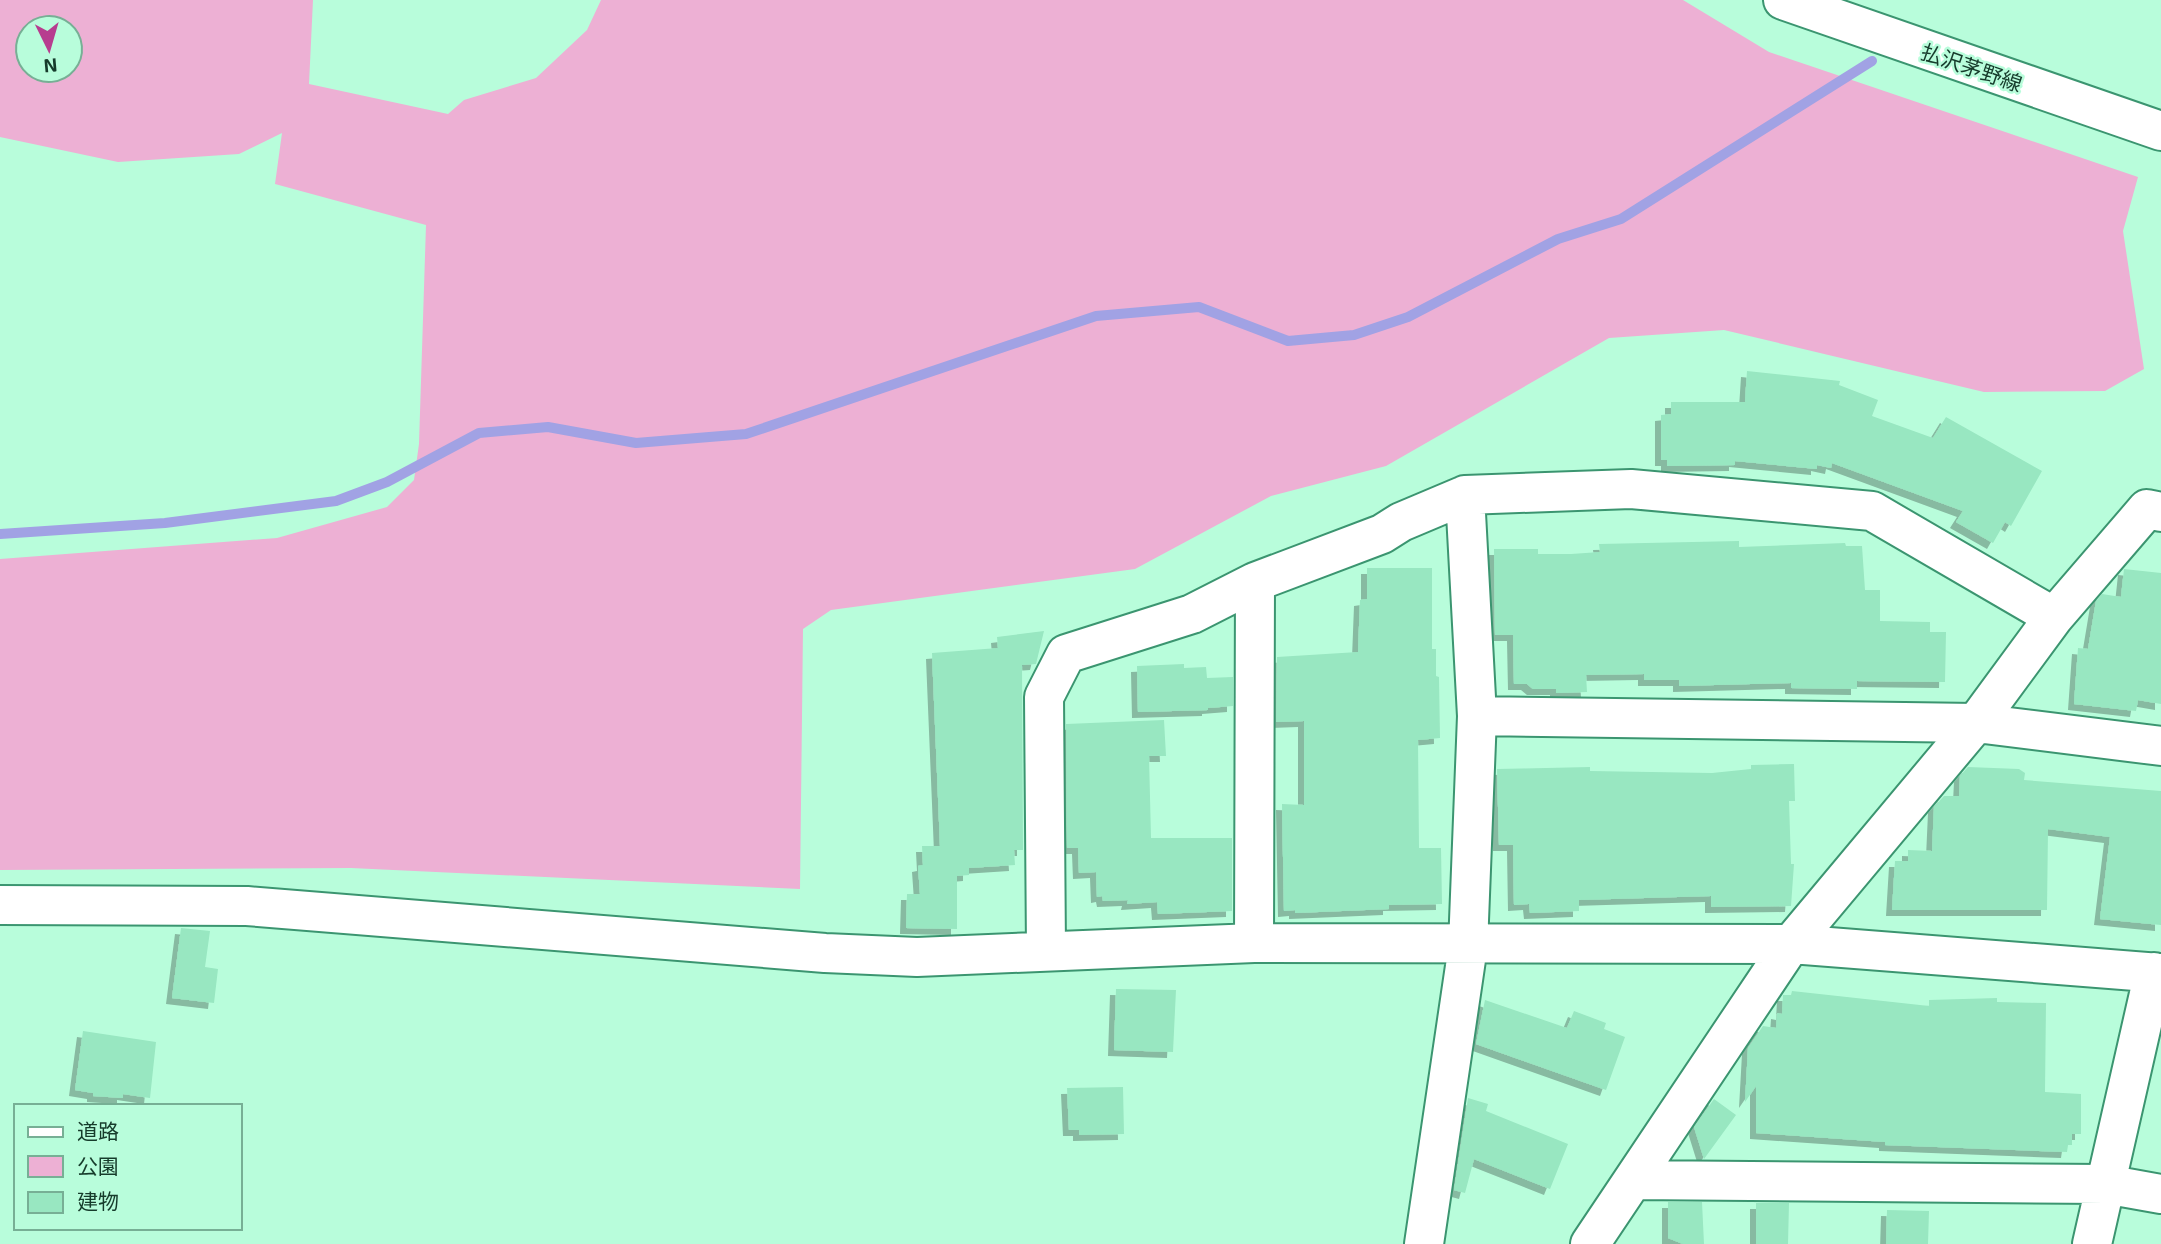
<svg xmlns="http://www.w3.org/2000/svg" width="2161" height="1244" viewBox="0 0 2161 1244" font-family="'Exo 2','Noto Sans JP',sans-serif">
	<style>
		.green { fill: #edb0d4; fill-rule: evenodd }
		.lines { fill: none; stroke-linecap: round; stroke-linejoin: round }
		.stream { stroke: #a1a2e4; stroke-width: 10 }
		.building { fill: #98e7c1; filter: url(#shadow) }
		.minor-casing { stroke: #3b9570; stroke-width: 42 }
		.major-casing { stroke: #3b9570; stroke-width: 42 }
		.minor { stroke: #fff; stroke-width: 38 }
		.major { stroke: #fff; stroke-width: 38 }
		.labels { text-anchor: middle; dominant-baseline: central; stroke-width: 5; stroke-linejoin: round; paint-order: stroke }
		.street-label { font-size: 21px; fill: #163b2b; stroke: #b8fddb }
	</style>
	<defs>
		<filter id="shadow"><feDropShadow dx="-6" dy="6" stdDeviation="0" flood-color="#0004"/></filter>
	</defs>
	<rect width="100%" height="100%" fill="#b8fddb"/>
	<path class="green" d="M 0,0 L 313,0 L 309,84 L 448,114 L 464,100 L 536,78 L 587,30 L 601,0 L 1683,0 L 1769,52 L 2138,177 L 2123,231 L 2144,369 L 2105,391 L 1984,392 L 1724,330 L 1609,338 L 1386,466 L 1271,496 L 1135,569 L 831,610 L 803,629 L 800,889 L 351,868 L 0,870 L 0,559 L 277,538 L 387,507 L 414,480 L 419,444 L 426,225 L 275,184 L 282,133 L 239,154 L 118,162 L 0,137 ZM 28,28 L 70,28 L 70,70 L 28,70 Z"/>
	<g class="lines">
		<path class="stream" d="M 0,534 L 165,523 L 336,501 L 387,482 L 479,433 L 548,427 L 636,443 L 746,434 L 1096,316 L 1199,307 L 1288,341 L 1354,335 L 1408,317 L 1558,239 L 1621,219 L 1872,61"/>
	</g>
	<path class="building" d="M 1747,371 L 1840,381 L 1839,385 L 1878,400 L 1872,416 L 1933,438 L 1946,417 L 2042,471 L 2011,526 L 2005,522 L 1993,543 L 1956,522 L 1963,511 L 1832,463 L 1831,468 L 1817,465 L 1817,469 L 1735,461 L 1735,465 L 1667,466 L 1667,460 L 1661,460 L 1661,415 L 1671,414 L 1671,402 L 1745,402 Z
		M 1739,541 L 1739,547 L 1845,543 L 1846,546 L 1862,546 L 1865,590 L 1880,590 L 1880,621 L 1930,622 L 1930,632 L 1946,632 L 1945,682 L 1857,681 L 1857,689 L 1791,688 L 1791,683 L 1679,686 L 1679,680 L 1644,680 L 1644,674 L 1586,675 L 1587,692 L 1556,693 L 1556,689 L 1533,689 L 1527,684 L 1514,684 L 1513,635 L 1495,635 L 1494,549 L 1538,549 L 1538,554 L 1571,554 L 1600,552 L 1599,544 Z
		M 1367,568 L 1432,568 L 1432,649 L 1436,649 L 1436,676 L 1439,677 L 1440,738 L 1418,740 L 1419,848 L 1441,848 L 1442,904 L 1389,905 L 1389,909 L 1295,913 L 1295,910 L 1284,911 L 1282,804 L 1304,805 L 1304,721 L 1276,722 L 1277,657 L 1358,652 L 1360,600 L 1367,599 Z
		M 2124,569 L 2161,573 L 2161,704 L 2138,700 L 2136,711 L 2074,704 L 2078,648 L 2088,649 L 2096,601 L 2102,594 L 2121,597 Z
		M 1044,631 L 1036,664 L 1022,665 L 1023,850 L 1014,850 L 1015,865 L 969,868 L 969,875 L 957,876 L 957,929 L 906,928 L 907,894 L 920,894 L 918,866 L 923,865 L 922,846 L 940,846 L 932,653 L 998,648 L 997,637 Z
		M 1184,664 L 1184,668 L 1206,667 L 1207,678 L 1233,677 L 1233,706 L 1208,708 L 1208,710 L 1138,712 L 1137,666 Z
		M 1164,720 L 1166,756 L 1149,756 L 1151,838 L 1232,838 L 1232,911 L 1158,914 L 1157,902 L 1127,904 L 1128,900 L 1103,901 L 1102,896 L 1097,897 L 1096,872 L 1079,873 L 1078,848 L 1067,848 L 1066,724 Z
		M 1794,764 L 1795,801 L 1789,801 L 1791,864 L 1794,864 L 1791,906 L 1711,907 L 1711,896 L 1579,900 L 1579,911 L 1530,913 L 1529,904 L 1514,905 L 1513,845 L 1499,845 L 1497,769 L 1590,767 L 1590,771 L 1712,773 L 1751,769 L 1751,765 Z
		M 1968,767 L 2019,769 L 2025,773 L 2024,780 L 2161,791 L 2161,925 L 2100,919 L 2110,837 L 2048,829 L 2047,910 L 1892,910 L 1895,861 L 1908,861 L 1908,850 L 1932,851 L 1934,807 L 1944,796 L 1959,796 L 1960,776 Z
		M 181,928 L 210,931 L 205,967 L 218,969 L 214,1003 L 172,998 Z
		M 1116,989 L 1176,990 L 1173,1052 L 1114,1050 Z
		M 1792,991 L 1929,1006 L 1929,1000 L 1997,998 L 1997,1002 L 2046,1003 L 2045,1092 L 2081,1094 L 2081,1134 L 2072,1134 L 2072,1145 L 2068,1145 L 2067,1152 L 1885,1145 L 1885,1142 L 1756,1133 L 1756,1086 L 1745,1102 L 1748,1048 L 1763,1026 L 1776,1028 L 1777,1013 L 1782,1014 L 1783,995 L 1791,995 Z
		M 1485,1000 L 1567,1028 L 1574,1011 L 1606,1023 L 1604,1029 L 1625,1037 L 1606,1090 L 1476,1044 Z
		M 83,1031 L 156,1042 L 150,1098 L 123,1094 L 123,1098 L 93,1096 L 93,1093 L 75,1090 Z
		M 1123,1087 L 1124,1134 L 1079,1135 L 1079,1130 L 1069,1130 L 1067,1088 Z
		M 1468,1098 L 1488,1104 L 1486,1111 L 1568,1144 L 1550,1189 L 1474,1159 L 1465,1193 L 1454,1190 Z
		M 1714,1099 L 1736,1115 L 1704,1159 L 1694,1127 Z
		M 1668,1202 L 1702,1202 L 1704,1244 L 1683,1244 L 1668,1238 Z
		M 1756,1203 L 1789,1203 L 1788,1244 L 1756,1244 Z
		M 1887,1210 L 1929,1211 L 1928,1244 L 1886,1244 Z"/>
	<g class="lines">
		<defs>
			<path id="minor" d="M 1477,716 L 1976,723 L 2161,746
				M 0,905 L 247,906 L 825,953 L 917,957 L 1254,943 L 1791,944 L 2161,973
				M 1254,943 L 1255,582
				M 1046,950 L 1044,697 L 1066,654 L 1192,614 L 1255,582 L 1382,534 L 1401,522 L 1465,495 L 1631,489 L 1872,511 L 2054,617
				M 1634,1180 L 2105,1184 L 2161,1194
				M 1424,1244 L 1468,946 L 1477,716 L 1465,495
				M 1590,1244 L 1791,944 L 1976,723 L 2054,617 L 2147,509 L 2161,512
				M 2092,1244 L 2154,972"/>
			<path id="major" d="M 1783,0 L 2161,131"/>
		</defs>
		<use href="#minor" class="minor-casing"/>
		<use href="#major" class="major-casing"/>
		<use href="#minor" class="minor"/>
		<use href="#major" class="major"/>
	</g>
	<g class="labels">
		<g class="street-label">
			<text transform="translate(1972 67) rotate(19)">払沢茅野線</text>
		</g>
	</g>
	<rect x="14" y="1104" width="228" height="126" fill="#b8fddb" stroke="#77af95" stroke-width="2"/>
	<rect x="28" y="1127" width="35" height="10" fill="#ffffff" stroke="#77af95" stroke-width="2"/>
	<text x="77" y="1139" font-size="21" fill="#163b2b">道路</text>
	<rect x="28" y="1156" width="35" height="21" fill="#edb0d4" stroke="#77af95" stroke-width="2"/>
	<text x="77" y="1174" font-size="21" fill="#163b2b">公園</text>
	<rect x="28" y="1192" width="35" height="21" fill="#98e7c1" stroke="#77af95" stroke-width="2"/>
	<text x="77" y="1209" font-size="21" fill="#163b2b">建物</text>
	<g transform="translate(49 49) rotate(175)"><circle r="33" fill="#b8fddb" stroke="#77af95" stroke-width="2"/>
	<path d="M0-5L12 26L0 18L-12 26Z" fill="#b73d8f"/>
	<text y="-10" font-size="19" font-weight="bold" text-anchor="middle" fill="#163b2b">N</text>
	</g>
</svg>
